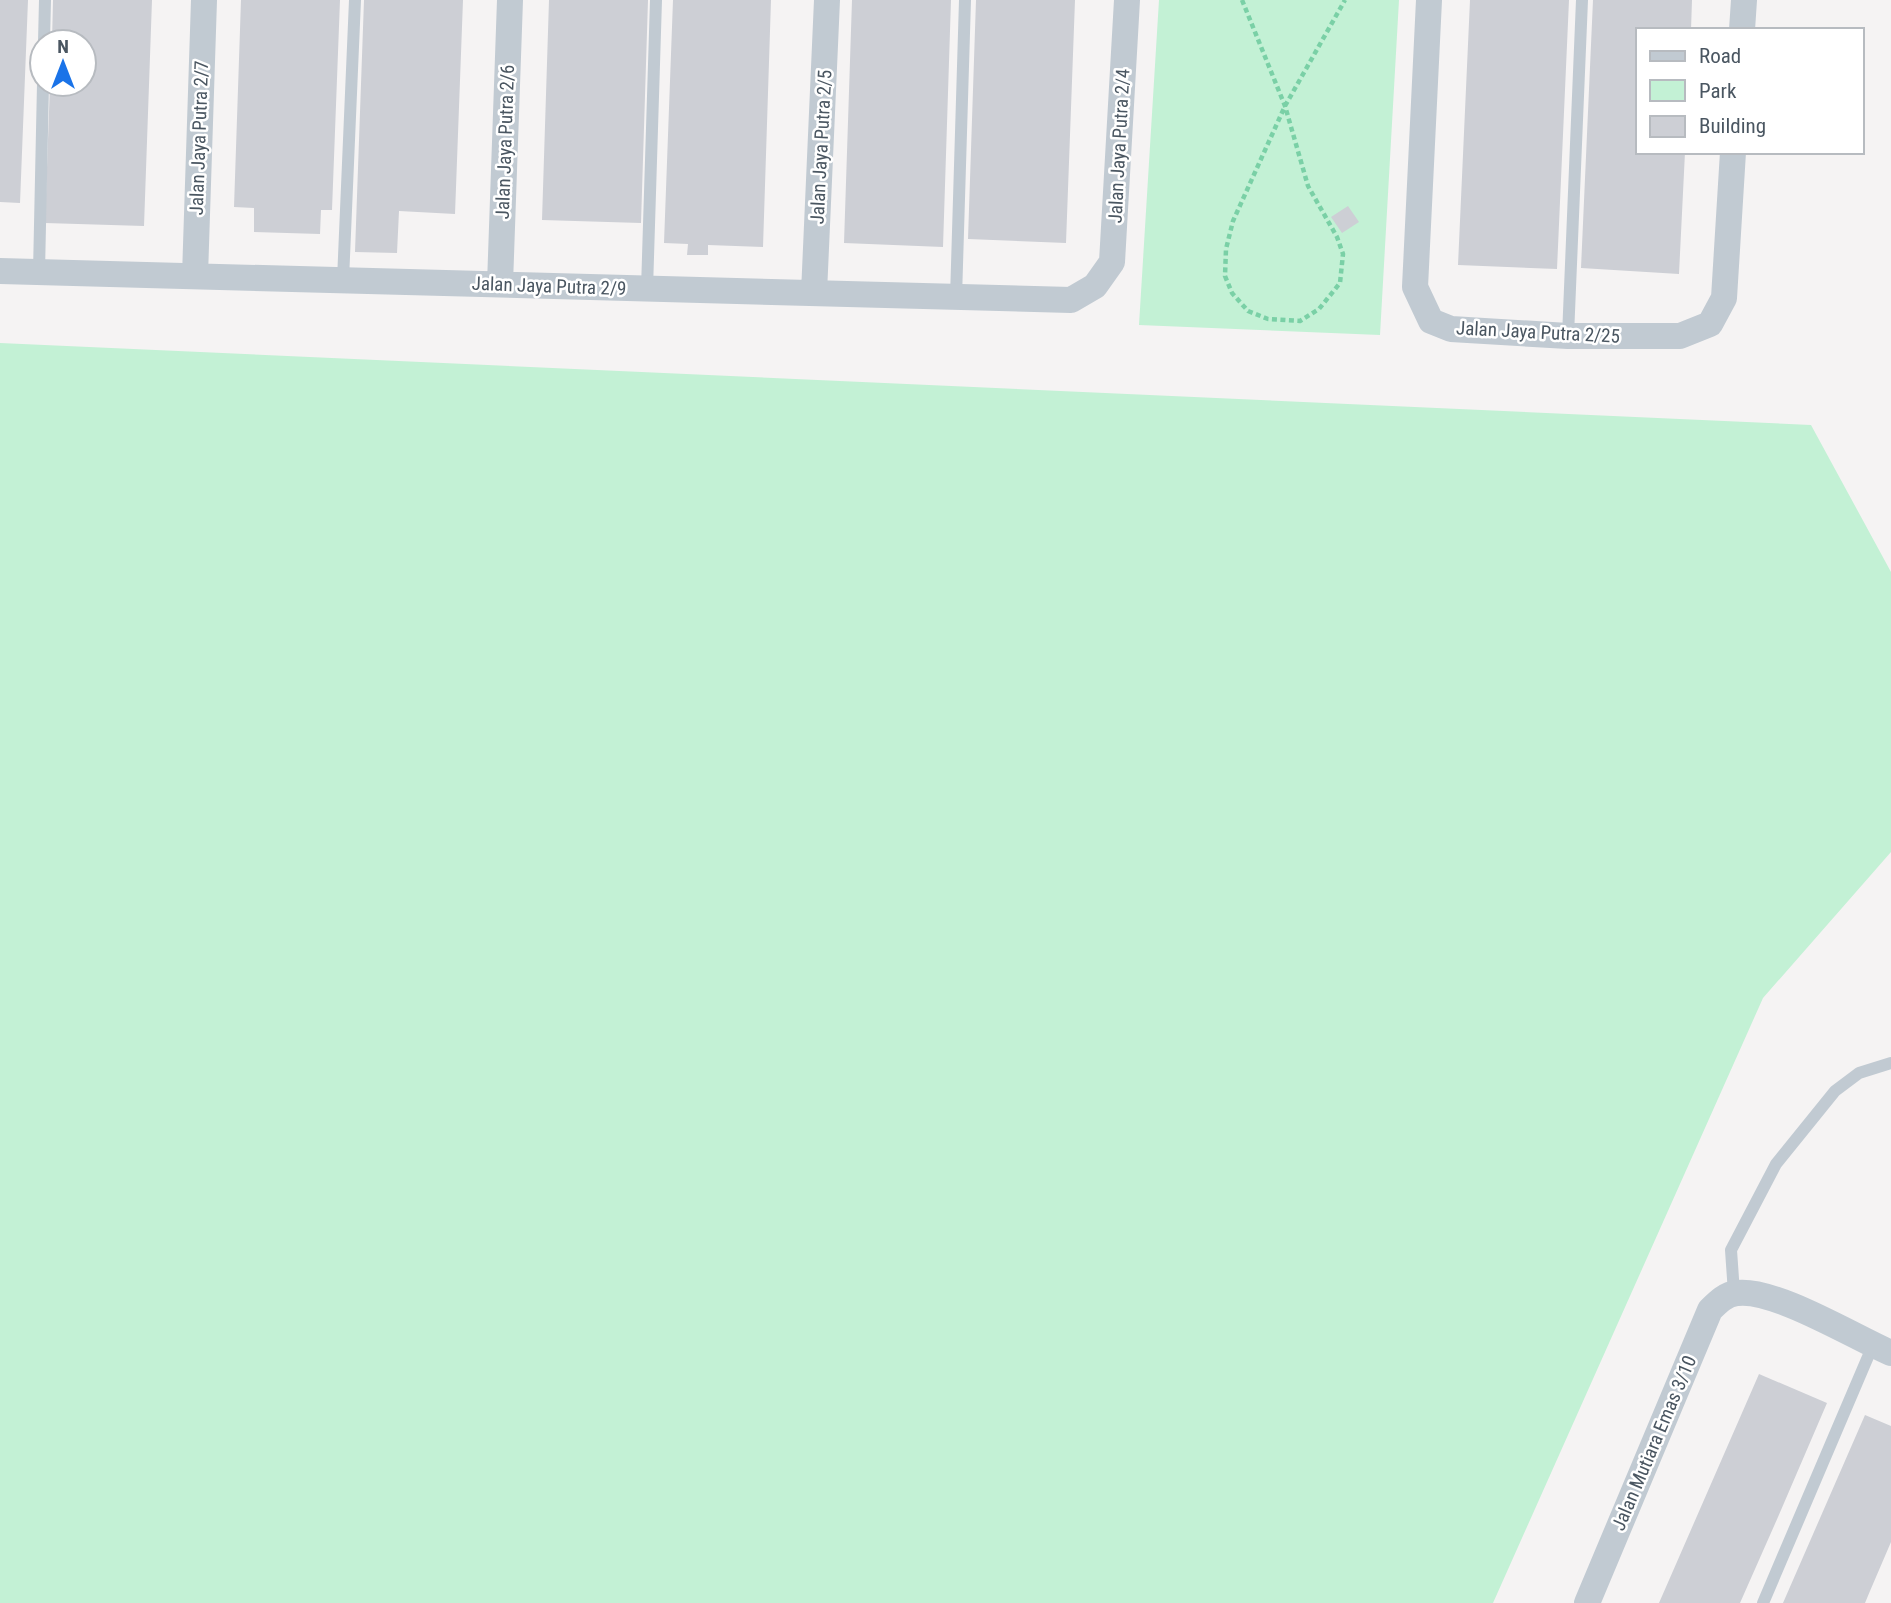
<svg xmlns="http://www.w3.org/2000/svg" width="1891" height="1603" viewBox="0 0 1891 1603" font-family="'Roboto Condensed',sans-serif">
	<style>
		.green { fill: #c3f1d5 }
		.building { fill: #cdcfd5 }
		.lines { fill: none; stroke-linecap: round; stroke-linejoin: round }
		.path { stroke: #7ad0a6; stroke-width: 4.5; stroke-dasharray: 5 3.5; stroke-linecap: butt }
		.lane { stroke: #c1cad2; stroke-width: 12 }
		.street { stroke: #c1cad2; stroke-width: 26 }
		.labels { text-anchor: middle; dominant-baseline: central; stroke-width: 5; stroke-linejoin: round; paint-order: stroke }
		.street-label { font-size: 19px; fill: #4a5661; stroke: #fff }
	</style>
	<rect width="100%" height="100%" fill="#f5f3f3"/>
	<path class="green" d="M 1159,0 L 1399,0 L 1380,335 L 1139,325 Z
		M 0,343 L 1811,425 L 1891,572 L 1891,852 L 1763,998 L 1493,1603 L 0,1603 Z"/>
	<path class="building" d="M 0,0 L 28,0 L 20,203 L 0,202 Z
		M 53,0 L 152,0 L 144,226 L 45,223 L 50,84 L 84,84 L 84,42 L 52,42 Z
		M 241,0 L 340,0 L 332,210 L 321,210 L 320,234 L 254,232 L 254,208 L 234,207 Z
		M 364,0 L 463,0 L 455,214 L 399,211 L 397,253 L 355,252 Z
		M 549,0 L 648,0 L 641,223 L 542,220 Z
		M 673,0 L 771,0 L 763,247 L 708,245 L 708,255 L 687,255 L 688,244 L 664,243 Z
		M 852,0 L 951,0 L 943,247 L 844,243 Z
		M 976,0 L 1075,0 L 1066,243 L 968,239 Z
		M 1470,0 L 1569,0 L 1557,269 L 1458,265 Z
		M 1593,0 L 1692,0 L 1691,30 L 1637,30 L 1637,152 L 1685,152 L 1679,274 L 1581,268 Z
		M 1348,206 L 1359,222 L 1342,233 L 1331,217 Z
		M 1759,1374 L 1827,1403 L 1778,1517 L 1740,1603 L 1659,1603 Z
		M 1865,1415 L 1891,1426 L 1891,1542 L 1870,1591 L 1865,1603 L 1783,1603 Z"/>
	<g class="lines">
		<path class="path" d="M 1242,0 L 1285,106 L 1308,186 L 1337,237 L 1343,254 L 1340,283 L 1319,309 L 1300,321 L 1268,319 L 1248,311 L 1232,293 L 1225,276 L 1226,249 L 1233,221 L 1285,106 L 1345,0"/>
		<path class="lane" d="M 44,42 L 45,0
			M 39,272 L 43,84
			M 343,280 L 355,0
			M 647,289 L 656,0
			M 956,298 L 965,0
			M 1568,336 L 1582,0
			M 1734,1293 L 1731,1250 L 1776,1164 L 1835,1091 L 1859,1073 L 1891,1063
			M 1763,1603 L 1873,1345"/>
		<path class="street" d="M 1429,0 L 1415,287 L 1431,321 L 1451,329 L 1568,336 L 1680,336 L 1710,324 L 1724,298 L 1733,152
			M 1742,30 L 1744,0
			M 0,271 L 1071,300 L 1095,286 L 1112,262 L 1127,0
			M 195,276 L 204,0
			M 500,284 L 510,0
			M 814,293 L 827,0
			M 1587,1603 L 1710,1310 C 1718,1302 1726,1294 1737,1293 C 1774,1288 1854,1337 1891,1353"/>
	</g>
	<g class="labels">
		<g class="street-label">
			<text transform="translate(199 138) rotate(-88)">Jalan Jaya Putra 2/7</text>
			<text transform="translate(505 142) rotate(-88)">Jalan Jaya Putra 2/6</text>
			<text transform="translate(1119 146) rotate(-87)">Jalan Jaya Putra 2/4</text>
			<text transform="translate(821 147) rotate(-87)">Jalan Jaya Putra 2/5</text>
			<text transform="translate(549 286) rotate(2)">Jalan Jaya Putra 2/9</text>
			<text transform="translate(1538 332) rotate(3)">Jalan Jaya Putra 2/25</text>
			<text transform="translate(1654 1443) rotate(-67)">Jalan Mutiara Emas 3/10</text>
		</g>
	</g>
	<rect x="1636" y="28" width="228" height="126" fill="#ffffff" stroke="#b7bbc0" stroke-width="2"/>
	<rect x="1650" y="51" width="35" height="10" fill="#c1cad2" stroke="#b7bbc0" stroke-width="2"/>
	<text x="1699" y="63" font-size="21" fill="#4a5661">Road</text>
	<rect x="1650" y="80" width="35" height="21" fill="#c3f1d5" stroke="#b7bbc0" stroke-width="2"/>
	<text x="1699" y="98" font-size="21" fill="#4a5661">Park</text>
	<rect x="1650" y="116" width="35" height="21" fill="#cdcfd5" stroke="#b7bbc0" stroke-width="2"/>
	<text x="1699" y="133" font-size="21" fill="#4a5661">Building</text>
	<g transform="translate(63 63)"><circle r="33" fill="#ffffff" stroke="#b7bbc0" stroke-width="2"/>
	<path d="M0-5L12 26L0 18L-12 26Z" fill="#1a73e8"/>
	<text y="-10" font-size="19" font-weight="bold" text-anchor="middle" fill="#4a5661">N</text>
	</g>
</svg>
